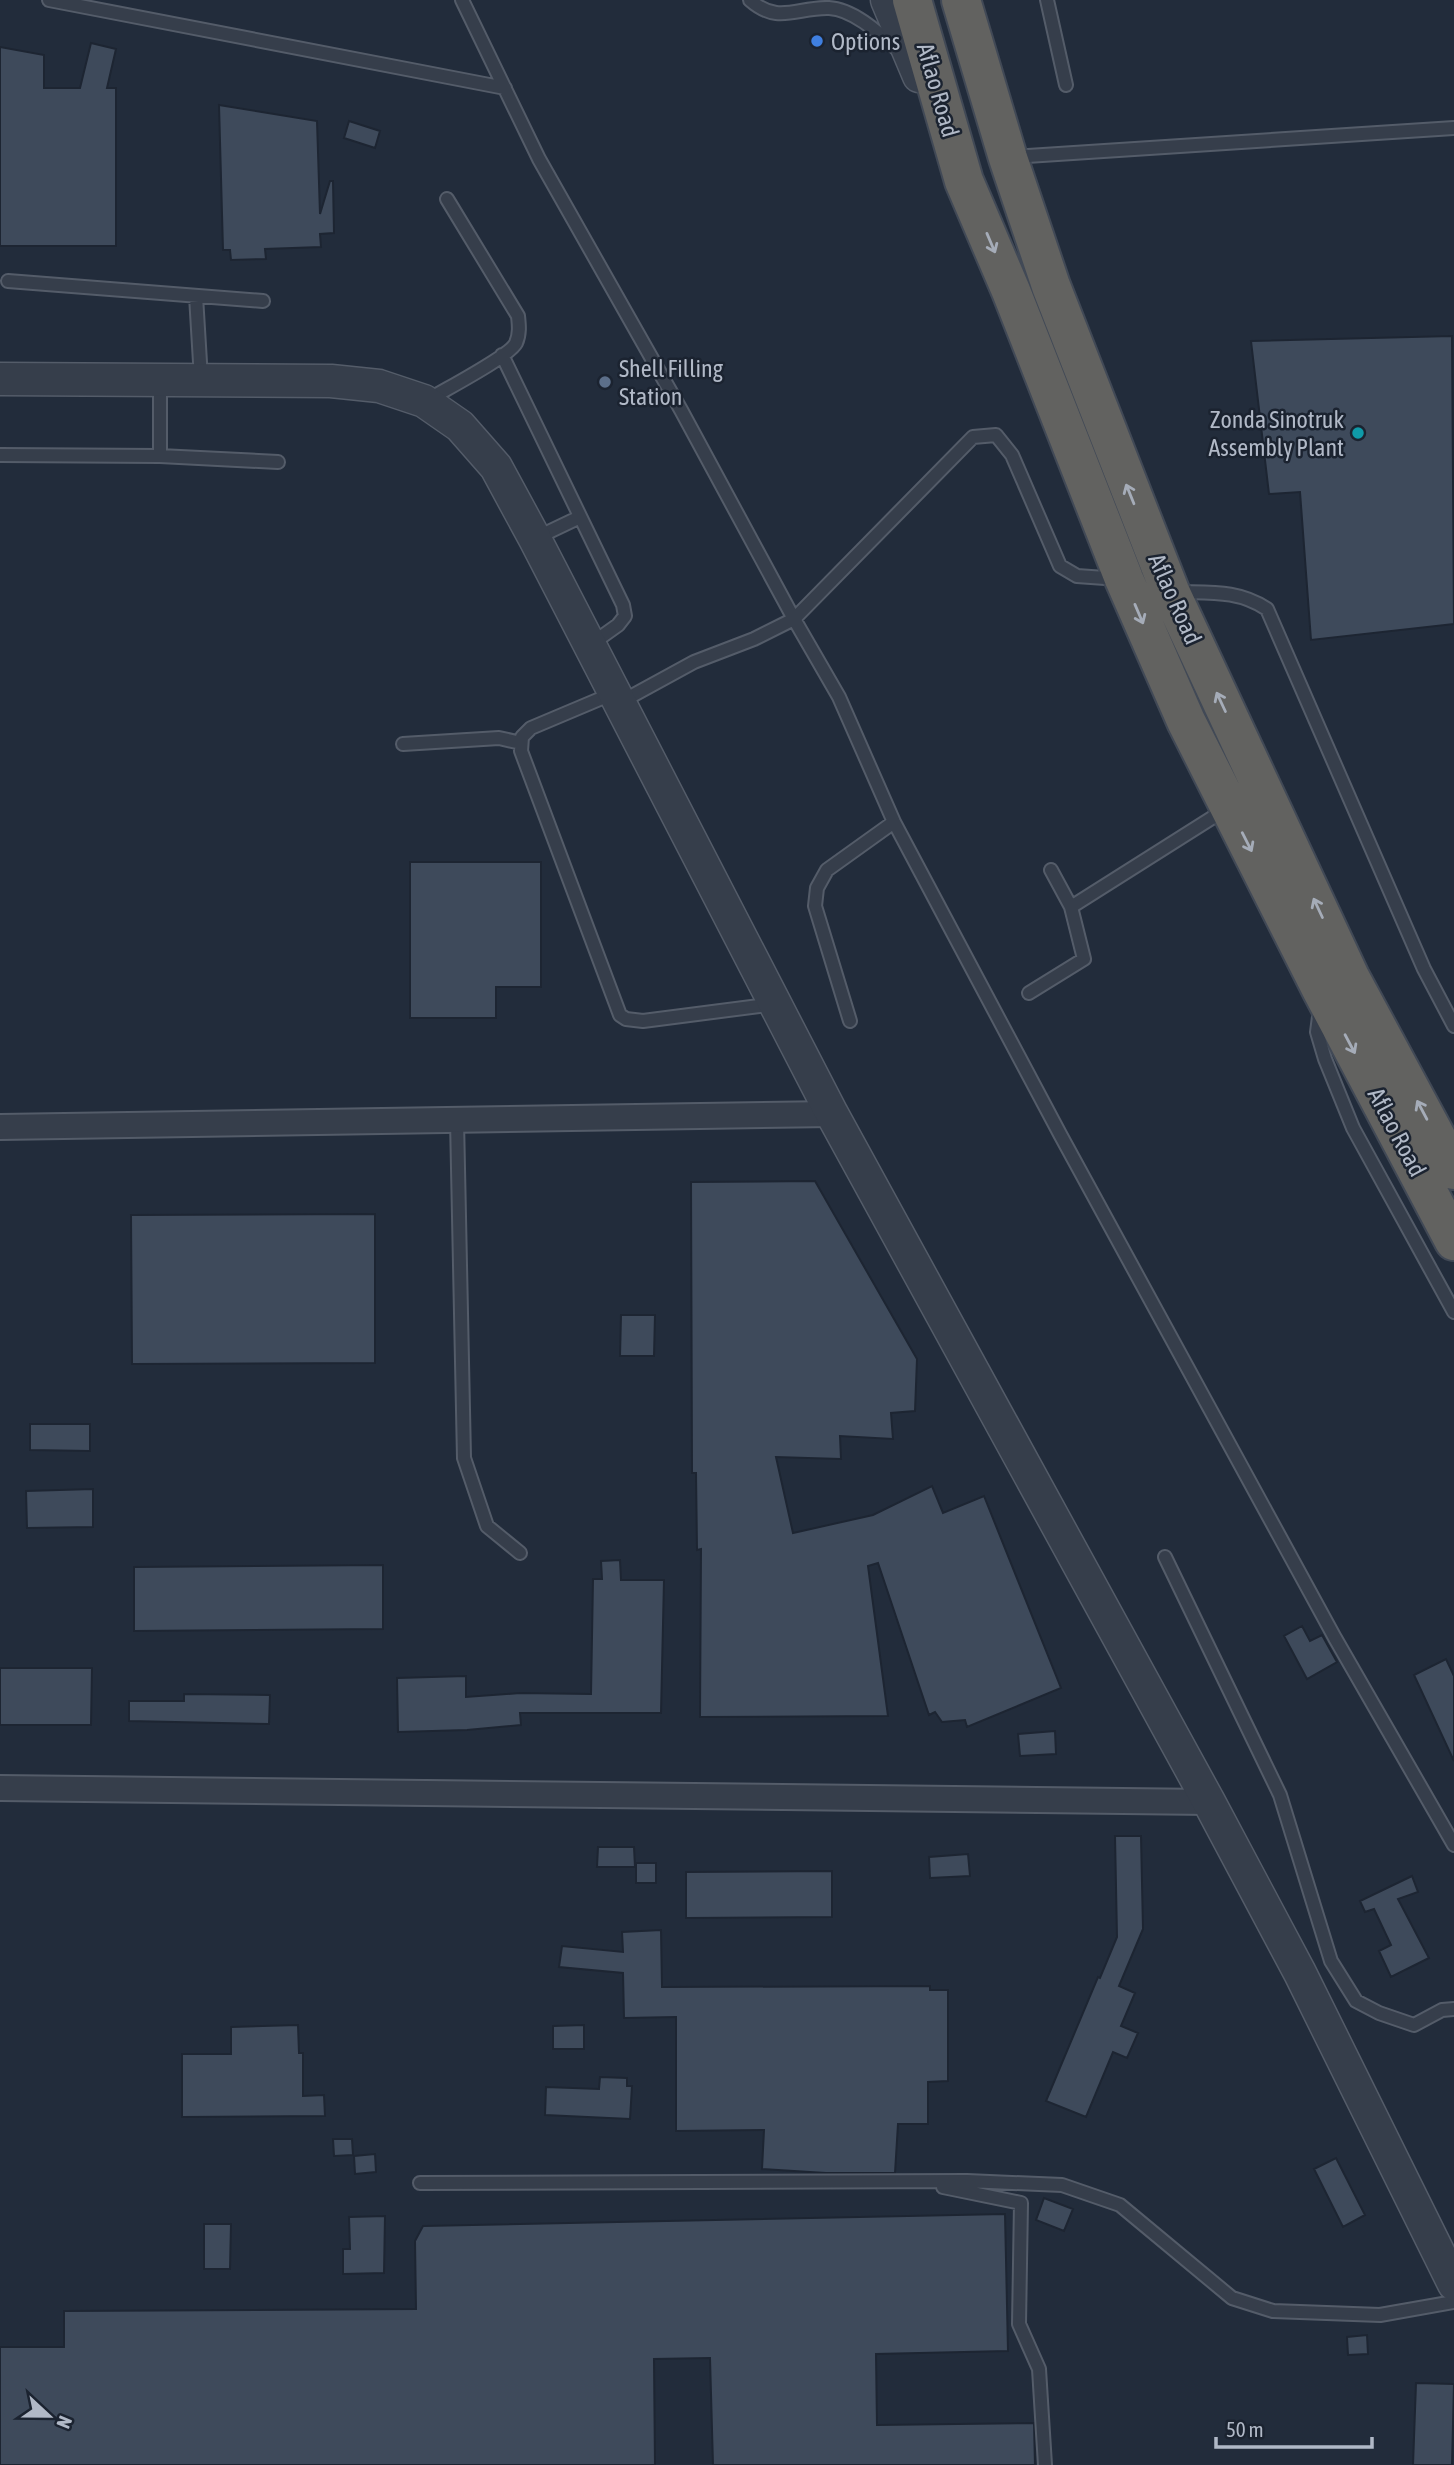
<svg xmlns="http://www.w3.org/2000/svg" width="1454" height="2465" viewBox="0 0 1454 2465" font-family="'Asap Condensed',sans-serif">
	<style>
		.building { fill: #3e4a5b; stroke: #1d2532; stroke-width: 2 }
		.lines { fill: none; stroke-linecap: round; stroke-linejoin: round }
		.service-casing { stroke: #545c69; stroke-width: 16 }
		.minor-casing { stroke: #545c69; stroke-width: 28 }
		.tertiary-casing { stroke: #545c69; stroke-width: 35 }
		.trunk-casing { stroke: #414956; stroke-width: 42 }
		.service { stroke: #363e4b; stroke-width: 12 }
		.minor { stroke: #363e4b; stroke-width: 24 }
		.tertiary { stroke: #363e4b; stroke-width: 32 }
		.trunk { stroke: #626260; stroke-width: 38 }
		.oneway { stroke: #a5acb8 }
		.shop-dot { fill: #3f7fe0; stroke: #1b2330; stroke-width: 2.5 }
		.service-dot { fill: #5c6f8a; stroke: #1b2330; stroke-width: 2.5 }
		.culture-dot { fill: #0f9aa8; stroke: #1b2330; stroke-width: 2.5 }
		.labels { text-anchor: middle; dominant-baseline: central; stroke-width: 5; stroke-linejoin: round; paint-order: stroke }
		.poi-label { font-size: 24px; fill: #b1b9c7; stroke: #1b2330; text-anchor: start }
		.street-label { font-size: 24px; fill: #b1b9c7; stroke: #1b2330 }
	</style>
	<rect width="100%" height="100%" fill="#222c3b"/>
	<path class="building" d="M 91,43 L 116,49 L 107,88 L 116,88 L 116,246 L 0,246 L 0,47 L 44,55 L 44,88 L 80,88 Z
		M 219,105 L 317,121 L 320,214 L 330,181 L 333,181 L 334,233 L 320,234 L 321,247 L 265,249 L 266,259 L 231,260 L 230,250 L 223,250 Z
		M 349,121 L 380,131 L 375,148 L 344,138 Z
		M 1452,336 L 1454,624 L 1311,640 L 1300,492 L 1269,494 L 1251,341 Z
		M 410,862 L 541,862 L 541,987 L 496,987 L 496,1018 L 410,1018 Z
		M 815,1181 L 917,1359 L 915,1411 L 891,1413 L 893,1439 L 840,1436 L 841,1459 L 776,1457 L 793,1533 L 873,1515 L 932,1486 L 943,1513 L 984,1496 L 1061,1688 L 967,1727 L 965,1720 L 942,1722 L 935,1712 L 929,1715 L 878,1563 L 868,1566 L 888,1716 L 700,1717 L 701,1549 L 697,1550 L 696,1473 L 692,1473 L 691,1182 Z
		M 375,1214 L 375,1363 L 132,1364 L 131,1215 Z
		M 621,1315 L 655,1315 L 654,1356 L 620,1356 Z
		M 30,1424 L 90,1424 L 90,1451 L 30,1450 Z
		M 93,1489 L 93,1527 L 27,1528 L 26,1491 Z
		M 620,1560 L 621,1580 L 664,1580 L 661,1713 L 520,1713 L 521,1725 L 467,1730 L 398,1732 L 397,1678 L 466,1676 L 466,1697 L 520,1693 L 591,1694 L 593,1579 L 602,1579 L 601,1561 Z
		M 383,1565 L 383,1629 L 134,1631 L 134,1567 Z
		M 1302,1626 L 1310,1641 L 1322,1635 L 1337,1662 L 1307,1679 L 1284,1636 Z
		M 1446,1659 L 1454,1676 L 1454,1761 L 1414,1675 Z
		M 0,1668 L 92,1668 L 91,1725 L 0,1725 Z
		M 184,1694 L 270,1695 L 269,1724 L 129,1721 L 129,1701 L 184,1701 Z
		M 1055,1731 L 1056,1754 L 1020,1756 L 1018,1734 Z
		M 1115,1836 L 1141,1836 L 1143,1929 L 1119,1986 L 1135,1993 L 1121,2026 L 1138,2033 L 1127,2058 L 1113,2052 L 1086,2117 L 1046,2101 L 1098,1977 L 1100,1978 L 1117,1937 Z
		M 598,1847 L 634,1847 L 635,1867 L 597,1867 Z
		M 968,1854 L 970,1876 L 930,1878 L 929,1857 Z
		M 636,1863 L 656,1863 L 656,1883 L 636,1883 Z
		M 832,1871 L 832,1917 L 686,1918 L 686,1872 Z
		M 1412,1876 L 1418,1892 L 1398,1899 L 1429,1958 L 1391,1977 L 1379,1951 L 1391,1945 L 1374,1909 L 1365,1912 L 1360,1901 Z
		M 661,1930 L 662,1987 L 930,1986 L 930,1990 L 948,1990 L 948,2081 L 928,2082 L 928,2124 L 898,2124 L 895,2173 L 826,2173 L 762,2169 L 764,2130 L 676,2131 L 676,2017 L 624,2018 L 623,1973 L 559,1967 L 562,1946 L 623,1952 L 622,1932 Z
		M 298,2025 L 299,2053 L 303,2053 L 303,2096 L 324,2095 L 325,2116 L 182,2117 L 182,2054 L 231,2054 L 231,2027 Z
		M 584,2025 L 584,2049 L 553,2049 L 553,2026 Z
		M 600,2077 L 627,2078 L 627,2086 L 632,2086 L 630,2119 L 545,2115 L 546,2087 L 599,2089 Z
		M 333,2139 L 352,2139 L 353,2155 L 334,2156 Z
		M 375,2154 L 376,2172 L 355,2174 L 354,2156 Z
		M 1336,2158 L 1365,2215 L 1343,2227 L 1314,2169 Z
		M 1044,2198 L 1073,2209 L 1064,2231 L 1036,2220 Z
		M 1005,2214 L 1008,2351 L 876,2354 L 877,2425 L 1034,2423 L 1035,2465 L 713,2465 L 710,2358 L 654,2359 L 655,2465 L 0,2465 L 0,2347 L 64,2347 L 64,2311 L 416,2309 L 415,2241 L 423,2226 Z
		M 385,2216 L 384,2273 L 343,2274 L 343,2249 L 350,2249 L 349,2217 Z
		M 204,2224 L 231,2224 L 230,2269 L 204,2269 Z
		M 1367,2335 L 1368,2354 L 1348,2355 L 1347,2337 Z
		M 1416,2383 L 1454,2384 L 1452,2465 L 1413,2465 Z"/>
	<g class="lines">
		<defs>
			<path id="service" d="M 49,0 L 505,88
				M 462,0 L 539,159 L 681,410 L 794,619 L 973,437 L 996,435 L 1012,455 L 1060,566 L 1077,576 L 1119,579
				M 750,0 C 778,25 797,7 829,8 C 854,9 881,35 899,51
				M 1047,0 L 1066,85
				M 1011,157 L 1454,128
				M 8,281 L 263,301
				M 196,296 L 201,379
				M 502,355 L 623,605 L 625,616 L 618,625 L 590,645
				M 160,380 L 160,456 L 278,462
				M 428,400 C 444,390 510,356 516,343 C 520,334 519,325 518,316 L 447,199
				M 0,455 L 160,456
				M 536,538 L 580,517
				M 1177,592 C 1211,593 1238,590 1267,609 L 1424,969 L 1454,1026
				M 614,693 L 531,728 L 522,737 L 521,751 L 620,1015 L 626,1019 L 643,1021 L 775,1004
				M 619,703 L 694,662 L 754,639 L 794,619 L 839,697 L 894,822 L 1061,1136 L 1335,1638 L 1454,1845
				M 403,744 L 499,738 L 521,743
				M 1051,870 L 1071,907
				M 1029,993 L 1084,959 L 1071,907 L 1226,809
				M 1320,1009 L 1317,1032 L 1325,1059 L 1353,1128 L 1454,1312
				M 850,1021 L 815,906 L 817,888 L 827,870 L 894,822
				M 457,1120 L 464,1458 L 487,1526 L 520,1553
				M 1165,1557 L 1280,1795 L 1331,1961 L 1356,2001 L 1379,2013 L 1414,2025 L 1442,2010 L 1454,2009
				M 420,2183 L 967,2181 L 1062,2185 L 1120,2205 L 1232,2298 L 1273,2311 L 1380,2315 L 1454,2302
				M 943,2187 L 1021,2203 L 1019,2324 L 1039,2369 L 1045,2465"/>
			<path id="minor" d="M 0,1127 L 832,1114
				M 0,1788 L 1209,1802"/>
			<path id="tertiary" d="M 887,0 L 919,76
				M 0,379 L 331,381 L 379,386 L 424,401 L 460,426 L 496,467 L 535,539 L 832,1114 L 1209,1802 L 1300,1973 L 1454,2284"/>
			<path id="trunk" d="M 912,0 L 964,181 L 1011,291 L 1124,579 L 1186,721 L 1322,991 L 1454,1241
				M 961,0 L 1008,158 L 1051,286 L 1170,591 L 1350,977 L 1454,1170"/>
		</defs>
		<use href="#service" class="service-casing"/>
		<use href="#minor" class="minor-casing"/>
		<use href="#tertiary" class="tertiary-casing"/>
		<use href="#trunk" class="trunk-casing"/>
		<use href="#service" class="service"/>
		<use href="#minor" class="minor"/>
		<use href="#tertiary" class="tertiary"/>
		<use href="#trunk" class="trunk"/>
	</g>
	<defs><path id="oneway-shaft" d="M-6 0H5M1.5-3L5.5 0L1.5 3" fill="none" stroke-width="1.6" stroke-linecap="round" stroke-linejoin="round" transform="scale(1.75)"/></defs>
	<g class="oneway">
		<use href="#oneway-shaft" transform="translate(991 243) rotate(67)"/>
		<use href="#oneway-shaft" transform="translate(1130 494) rotate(-112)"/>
		<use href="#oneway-shaft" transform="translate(1139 614) rotate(67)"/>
		<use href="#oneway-shaft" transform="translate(1221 702) rotate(-115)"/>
		<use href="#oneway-shaft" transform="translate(1247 842) rotate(63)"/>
		<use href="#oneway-shaft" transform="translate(1318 908) rotate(-115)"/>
		<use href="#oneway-shaft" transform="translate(1350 1044) rotate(62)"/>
		<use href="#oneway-shaft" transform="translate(1422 1110) rotate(-118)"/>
	</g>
	<circle class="shop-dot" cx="817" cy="41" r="7"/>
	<circle class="service-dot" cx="605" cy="382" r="7"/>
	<circle class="culture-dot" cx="1358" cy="433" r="7"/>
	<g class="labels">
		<g class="poi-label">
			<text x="831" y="41">Options</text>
			<text x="619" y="368">Shell Filling<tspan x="619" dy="28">Station</tspan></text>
			<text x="1344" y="419" text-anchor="end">Zonda Sinotruk<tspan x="1344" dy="28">Assembly Plant</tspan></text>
		</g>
		<g class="street-label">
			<text transform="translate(938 90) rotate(74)">Aflao Road</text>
			<text transform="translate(1175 599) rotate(66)">Aflao Road</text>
			<text transform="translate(1397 1132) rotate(62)">Aflao Road</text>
		</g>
	</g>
	<g transform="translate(49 2416) rotate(112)" stroke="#1b2330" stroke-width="5" paint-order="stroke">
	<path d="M0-5L12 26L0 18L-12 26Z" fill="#b1b9c7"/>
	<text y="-10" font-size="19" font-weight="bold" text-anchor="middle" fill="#b1b9c7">N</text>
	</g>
	<path d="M1216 2437v10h156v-10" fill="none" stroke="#b1b9c7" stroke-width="3.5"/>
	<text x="1226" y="2437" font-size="21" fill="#b1b9c7" stroke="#1b2330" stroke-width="5" paint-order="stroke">50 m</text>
</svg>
